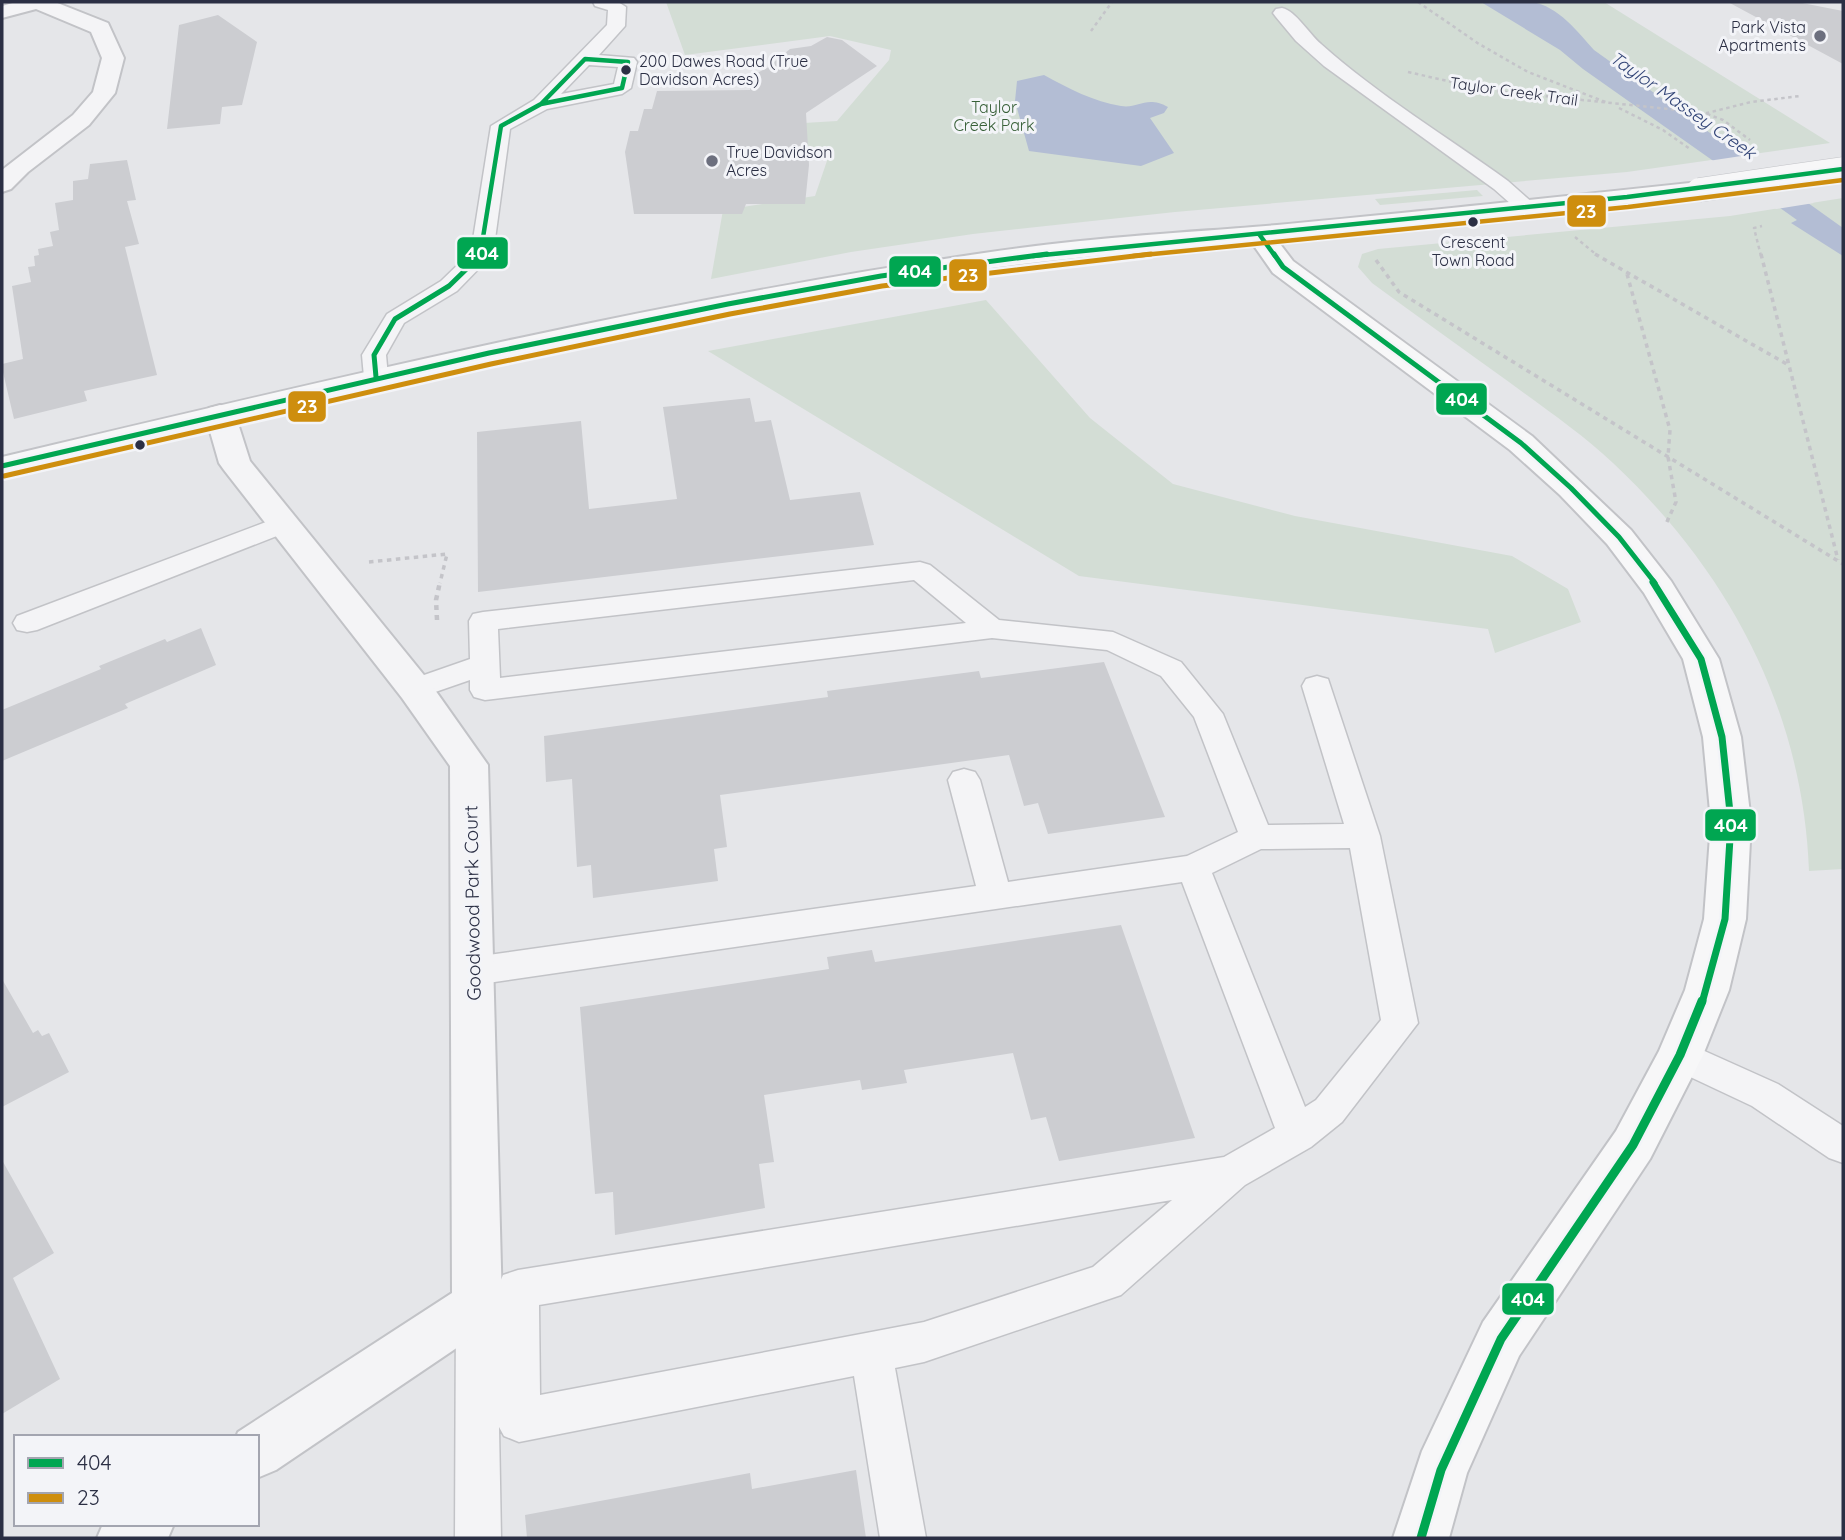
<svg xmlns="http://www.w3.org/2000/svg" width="1845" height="1540" viewBox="0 0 1845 1540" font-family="Quicksand,sans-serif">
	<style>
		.green { fill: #d3ddd5 }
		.water { fill: #b3bdd4 }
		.pier { fill: #e5e6e9 }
		.building { fill: #cccdd1 }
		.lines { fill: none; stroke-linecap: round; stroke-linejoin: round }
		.lane-casing { stroke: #c2c3c7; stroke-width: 3 }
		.street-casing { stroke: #c2c3c7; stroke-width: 4 }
		.secondary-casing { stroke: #c2c3c7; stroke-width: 4 }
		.path-far2 { stroke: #c4c4c9; stroke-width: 2.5; stroke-dasharray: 3.5 3.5; stroke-linecap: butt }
		.path-far1 { stroke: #c4c4c9; stroke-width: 3.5; stroke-dasharray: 4.5 4.5; stroke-linecap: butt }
		.path { stroke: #c4c4c9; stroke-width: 4.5; stroke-dasharray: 5 5; stroke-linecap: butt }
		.lane { fill: #f4f4f6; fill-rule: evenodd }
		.street { fill: #f4f4f6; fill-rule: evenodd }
		.secondary { fill: #f7f7f8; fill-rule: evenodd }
		.secondary-bridge-casing { stroke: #c2c3c7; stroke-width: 25; stroke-linecap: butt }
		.secondary-bridge { stroke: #f7f7f8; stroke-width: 24 }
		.bus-1-far3-casing { stroke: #f3f4f8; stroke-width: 8 }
		.bus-1-far2-casing { stroke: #f3f4f8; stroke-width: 10 }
		.bus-1-far1-casing { stroke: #f3f4f8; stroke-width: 12 }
		.bus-1-casing { stroke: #f3f4f8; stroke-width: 14 }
		.bus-2-far1-casing { stroke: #f3f4f8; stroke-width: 8 }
		.bus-2-casing { stroke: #f3f4f8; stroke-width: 10 }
		.bus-1-far3 { stroke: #00a651; stroke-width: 4.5 }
		.bus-1-far2 { stroke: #00a651; stroke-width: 5 }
		.bus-1-far1 { stroke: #00a651; stroke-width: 7 }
		.bus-1 { stroke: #00a651; stroke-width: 9 }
		.bus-2-far1 { stroke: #ce8e0e; stroke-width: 4.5 }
		.bus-2 { stroke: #ce8e0e; stroke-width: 5 }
		.poi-dot { fill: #6c6f7e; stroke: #f3f4f8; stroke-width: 2.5 }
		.bus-dot { fill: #2b2f44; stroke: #f3f4f8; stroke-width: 2.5 }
		.labels { text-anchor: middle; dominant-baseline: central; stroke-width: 6; stroke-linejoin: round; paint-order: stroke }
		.far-poi-label { font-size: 16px; fill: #2b2f44; stroke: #f3f4f8; text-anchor: end }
		.far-bus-label { font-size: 16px; fill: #2b2f44; stroke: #f3f4f8; text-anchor: start }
		.far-street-label { font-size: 16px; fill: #2b2f44; stroke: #f3f4f8 }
		.far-park-label { font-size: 16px; fill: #386038; stroke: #f3f4f8 }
		.far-water-label { font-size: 18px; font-style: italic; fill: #344678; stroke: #f3f4f8 }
		.street-label { font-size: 19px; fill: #2b2f44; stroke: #f3f4f8 }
		.line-badge { stroke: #f3f4f8; stroke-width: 2.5 }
		.badge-label { font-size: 19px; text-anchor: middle; font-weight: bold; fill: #fff }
	</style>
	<rect width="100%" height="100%" fill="#e5e6e9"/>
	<path class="green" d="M 666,2 L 1604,2 L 1830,143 L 1627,172 L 1175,212 L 973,234 L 851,252 L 711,279 L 723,210 L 815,196 L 830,152 L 732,160 L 771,125 L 837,121 L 889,60 L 891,50 L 830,36 L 685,55 Z
		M 1477,190 L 1483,196 L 1380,205 L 1375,199 Z
		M 1843,198 L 1843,869 L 1809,871 C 1803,710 1729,572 1613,463 C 1581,433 1544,408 1509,382 C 1463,349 1417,316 1372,283 L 1358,267 L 1362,254 L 1378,249 L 1730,216 Z
		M 986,300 L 1090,418 L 1173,484 L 1295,516 L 1512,556 L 1568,589 L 1581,622 L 1495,653 L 1488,629 L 1079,576 L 708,351 Z"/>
	<path class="water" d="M 1481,2 C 1497,2 1516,0 1532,2 C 1558,6 1578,32 1594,50 L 1843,228 L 1843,256 L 1791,223 L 1797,220 L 1583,69 L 1560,50 Z
		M 1044,75 C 1068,88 1094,102 1121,106 C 1138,109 1146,95 1168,107 L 1164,113 L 1150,118 L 1174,153 L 1141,166 L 1029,151 L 1015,101 L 1017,81 Z"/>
	<path class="pier" d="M 1748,155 L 1814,203 L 1776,209 L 1708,161 Z"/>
	<path class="building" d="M 1728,2 L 1797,2 L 1843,11 L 1843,64 Z
		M 218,15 L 257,42 L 242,105 L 222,107 L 220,124 L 167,129 L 179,25 Z
		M 827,37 L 842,40 L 877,66 L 806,113 L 809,165 L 805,204 L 746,204 L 742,214 L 634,214 L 625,152 L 630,131 L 638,131 L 644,109 L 652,109 L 657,91 L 750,90 L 753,75 L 767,68 L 790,49 L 811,46 Z
		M 127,160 L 136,200 L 127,201 L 139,244 L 125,247 L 157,375 L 84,391 L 87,401 L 14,419 L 2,368 L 2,364 L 23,359 L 12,286 L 31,282 L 28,267 L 35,266 L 34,256 L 39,255 L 38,249 L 53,246 L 50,232 L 59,230 L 55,203 L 73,200 L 73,181 L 88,179 L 90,164 Z
		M 750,398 L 755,422 L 771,420 L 790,500 L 860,492 L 874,545 L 478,592 L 477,432 L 581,421 L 589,509 L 677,499 L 663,407 Z
		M 201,628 L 216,665 L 125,704 L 128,708 L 2,761 L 2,710 L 101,669 L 99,666 L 165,639 L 167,642 Z
		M 1104,662 L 1165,817 L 1048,834 L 1038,803 L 1024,806 L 1009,755 L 720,795 L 727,847 L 714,849 L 718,881 L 593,898 L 591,865 L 577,867 L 572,779 L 546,782 L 544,736 L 828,697 L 827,691 L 979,671 L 981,678 Z
		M 1121,925 L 1195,1138 L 1059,1161 L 1046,1117 L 1031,1120 L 1013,1053 L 904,1070 L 907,1083 L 862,1090 L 860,1080 L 764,1095 L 774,1162 L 759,1164 L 765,1208 L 615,1235 L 613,1192 L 595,1194 L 580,1007 L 829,969 L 827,957 L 872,950 L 875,962 Z
		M 2,979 L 33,1033 L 38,1030 L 42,1036 L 49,1033 L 69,1072 L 2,1107 Z
		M 2,1160 L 54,1253 L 13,1278 L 60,1379 L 2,1414 Z
		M 856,1470 L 866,1538 L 527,1538 L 525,1515 L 750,1473 L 752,1489 Z"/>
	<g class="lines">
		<defs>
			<path id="lane" d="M 593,2 L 618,2 L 626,7 L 625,26 L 599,55 L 634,58 L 637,62 L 631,88 L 622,94 L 547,109 L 510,129 L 493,254 L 457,291 L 404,323 L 386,355 L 388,377 L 385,382 L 376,384 L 367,382 L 364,377 L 362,355 L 387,314 L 441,281 L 471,252 L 491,126 L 534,100 L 607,25 L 608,10 L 595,6 ZM 589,65 L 618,67 L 614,84 L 561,94 Z
				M 1282,8 C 1296,11 1309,34 1321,44 C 1378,95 1446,136 1508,181 L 1534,204 L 1537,208 L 1534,212 L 1520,212 L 1494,189 L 1324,66 L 1296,41 L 1276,17 L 1273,13 L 1276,9 Z
				M 282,516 L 292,518 L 295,524 L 292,530 L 37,630 L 27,632 L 17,630 L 13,623 L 17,616 Z
				M 920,562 L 930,565 L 999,620 L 1113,632 L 1181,662 L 1223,714 L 1268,825 L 1344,824 L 1302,686 L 1306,679 L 1317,676 L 1328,679 L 1380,836 L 1418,1023 L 1342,1122 L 1311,1147 L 1245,1185 L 1121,1295 L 924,1362 L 895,1368 L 926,1538 L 880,1538 L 854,1376 L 519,1442 L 504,1436 L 499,1427 L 501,1538 L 455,1538 L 456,1305 L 462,1291 L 477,1286 L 492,1291 L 497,1304 L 497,1289 L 503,1275 L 518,1270 L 1224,1157 L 1275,1128 L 1182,882 L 474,985 L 462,981 L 456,971 L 462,961 L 474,957 L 976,886 L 948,780 L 953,772 L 964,769 L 975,772 L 980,780 L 1008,882 L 1187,856 L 1238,832 L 1194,717 L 1161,676 L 1107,650 L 992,638 L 485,700 L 474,697 L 470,690 L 470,680 L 415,699 L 404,696 L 400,689 L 404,682 L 470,659 L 469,621 L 473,614 L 483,612 ZM 914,580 L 966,623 L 500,678 L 498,629 ZM 1350,848 L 1381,1020 L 1316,1100 L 1305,1107 L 1212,873 L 1261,849 ZM 1172,1200 L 1093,1267 L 924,1322 L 540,1395 L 539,1305 Z
				M 1680,1040 L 1778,1084 L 1843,1126 L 1843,1163 L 1829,1158 L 1752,1106 L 1667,1066 L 1662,1055 L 1667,1044 Z"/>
			<path id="street" d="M 16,2 L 55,2 L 108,23 L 124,58 L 115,93 L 89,125 L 28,172 L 11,189 L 2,192 L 2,170 L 73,115 L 93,92 L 102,58 L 91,32 L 36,9 L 2,18 L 2,6 Z
				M 220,405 L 231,408 L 235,414 L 250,461 L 428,680 L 488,765 L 502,1305 L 495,1322 L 276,1470 L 257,1478 L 257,1437 L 236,1437 L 238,1432 L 452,1293 L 450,766 L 402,698 L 224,470 L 219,463 L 205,414 L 209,408 Z
				M 103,1524 L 174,1524 L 168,1538 L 97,1538 Z"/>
			<path id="secondary" d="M 1699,182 L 1708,185 L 1712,190 L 1708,195 L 1277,240 L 1293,261 L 1532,436 L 1631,530 L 1671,581 L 1719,659 L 1741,737 L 1751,822 L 1746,919 L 1729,990 L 1703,1055 L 1650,1159 L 1519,1356 L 1467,1473 L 1449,1538 L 1393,1538 L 1422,1451 L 1483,1322 L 1616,1131 L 1659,1051 L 1685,990 L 1704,919 L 1711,822 L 1703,737 L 1683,659 L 1644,593 L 1607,544 L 1560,495 L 1510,450 L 1273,273 L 1252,243 C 1165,250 1077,256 991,268 C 657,314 331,403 2,475 L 2,457 C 327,380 653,301 984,253 C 1081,238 1180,233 1277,225 C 1418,212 1558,197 1699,182 Z"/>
		</defs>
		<use href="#lane" class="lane-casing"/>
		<use href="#street" class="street-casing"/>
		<use href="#secondary" class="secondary-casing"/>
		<path class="path-far2" d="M 1418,2 L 1479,44 L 1528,72 L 1608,103
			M 1091,31 L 1112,2
			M 1408,72 L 1487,90 L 1707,113 L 1751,102 L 1800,96
			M 1619,108 L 1663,130 L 1690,149
			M 1707,114 L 1723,120 L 1750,140
			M 1575,237 L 1598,256
			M 1761,256 L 1754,228 L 1762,226"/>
		<path class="path-far1" d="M 1595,254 L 1790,366
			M 1761,254 L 1838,560
			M 1376,260 L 1399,292 L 1843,564
			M 1627,274 L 1670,430 L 1668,457 L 1676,502 L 1665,526
			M 369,562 L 447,554 L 440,583"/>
		<path class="path" d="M 437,620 L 436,600 L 440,582"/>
		<use href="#lane" class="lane"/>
		<use href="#street" class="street"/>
		<use href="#secondary" class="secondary"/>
		<defs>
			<path id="secondary-bridge" d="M 1699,190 L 1843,169"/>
		</defs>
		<use href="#secondary-bridge" class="secondary-bridge-casing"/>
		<use href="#secondary-bridge" class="secondary-bridge"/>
		<defs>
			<path id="bus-1-far3" d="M 585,59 L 628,62 L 622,88 L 541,104 Z
				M 1259,234 L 1275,256
				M 480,256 L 501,126 L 541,104
				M 1033,256 L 1627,197 L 1843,169"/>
			<path id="bus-1-far2" d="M 1274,254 L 1283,267 L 1521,443 L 1571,488 L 1619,537 L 1655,583
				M 376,377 L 374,355 L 395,319 L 449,286 L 482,254
				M 2,466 L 489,353 L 728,304 L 881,276 L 1047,254"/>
			<path id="bus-1-far1" d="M 1653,582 L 1701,659 L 1722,737 L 1731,822 L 1725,919 L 1702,1003"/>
			<path id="bus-1" d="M 1421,1538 L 1441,1470 L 1501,1339 L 1633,1145 L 1680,1055 L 1702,1001"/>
			<path id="bus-2-far1" d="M 1133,256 L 1628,207 L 1843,180"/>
			<path id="bus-2" d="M 4,476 L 491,364 L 730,314 L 882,286 L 1151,254"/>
		</defs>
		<use href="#bus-1-far3" class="bus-1-far3-casing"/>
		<use href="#bus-1-far2" class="bus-1-far2-casing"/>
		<use href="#bus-1-far1" class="bus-1-far1-casing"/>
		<use href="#bus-1" class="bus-1-casing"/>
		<use href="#bus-2-far1" class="bus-2-far1-casing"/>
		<use href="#bus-2" class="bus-2-casing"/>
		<use href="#bus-1-far3" class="bus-1-far3"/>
		<use href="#bus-1-far2" class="bus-1-far2"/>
		<use href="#bus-1-far1" class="bus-1-far1"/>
		<use href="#bus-1" class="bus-1"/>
		<use href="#bus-2-far1" class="bus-2-far1"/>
		<use href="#bus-2" class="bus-2"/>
	</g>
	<g class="poi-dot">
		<circle cx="1820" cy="36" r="7"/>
		<circle cx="712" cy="161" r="7"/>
	</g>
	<g class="bus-dot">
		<circle cx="626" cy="70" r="6"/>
		<circle cx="1473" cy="222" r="6"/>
		<circle cx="140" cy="445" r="6"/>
	</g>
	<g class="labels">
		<g class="far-poi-label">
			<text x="1806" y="27">Park Vista<tspan x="1806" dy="18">Apartments</tspan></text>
			<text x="726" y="152" text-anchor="start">True Davidson<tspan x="726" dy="18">Acres</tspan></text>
		</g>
		<g class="far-bus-label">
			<text x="639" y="61">200 Dawes Road (True<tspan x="639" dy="18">Davidson Acres)</tspan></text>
			<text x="1473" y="242" text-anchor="middle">Crescent<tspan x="1473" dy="18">Town Road</tspan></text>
		</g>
		<g class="far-street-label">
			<text transform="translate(1514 91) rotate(8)">Taylor Creek Trail</text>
		</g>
		<g class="far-park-label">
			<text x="994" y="107">Taylor<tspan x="994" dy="18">Creek Park</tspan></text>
		</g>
		<g class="far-water-label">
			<text transform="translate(1683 105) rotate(35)">Taylor Massey Creek</text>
		</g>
		<g class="street-label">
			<text transform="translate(472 903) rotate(-91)">Goodwood Park Court</text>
		</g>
	</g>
	<g class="line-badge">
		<rect x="1566" y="194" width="41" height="34" rx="7" fill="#ce8e0e"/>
		<rect x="456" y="236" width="53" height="34" rx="7" fill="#00a651"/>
		<rect x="888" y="255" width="54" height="33" rx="7" fill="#00a651"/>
		<rect x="948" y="258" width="40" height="34" rx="7" fill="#ce8e0e"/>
		<rect x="1435" y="382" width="53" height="34" rx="7" fill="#00a651"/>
		<rect x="287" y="390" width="40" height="33" rx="7" fill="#ce8e0e"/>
		<rect x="1704" y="808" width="53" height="34" rx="7" fill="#00a651"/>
		<rect x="1501" y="1282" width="54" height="34" rx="7" fill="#00a651"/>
	</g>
	<g class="badge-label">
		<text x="1586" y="218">23</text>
		<text x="482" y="260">404</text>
		<text x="915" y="278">404</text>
		<text x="968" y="282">23</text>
		<text x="1462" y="406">404</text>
		<text x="307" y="413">23</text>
		<text x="1731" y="832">404</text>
		<text x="1528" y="1306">404</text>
	</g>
	<rect width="1845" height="1540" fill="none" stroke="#2b2f44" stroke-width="7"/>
	<rect x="14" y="1435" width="245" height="91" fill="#f3f4f8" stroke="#a3a5b0" stroke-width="2"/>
	<rect x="28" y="1458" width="35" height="10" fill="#00a651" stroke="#a3a5b0" stroke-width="2"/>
	<text x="77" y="1470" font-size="21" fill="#2b2f44">404</text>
	<rect x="28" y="1493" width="35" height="10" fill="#ce8e0e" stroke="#a3a5b0" stroke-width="2"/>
	<text x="77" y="1505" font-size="21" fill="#2b2f44">23</text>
</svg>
